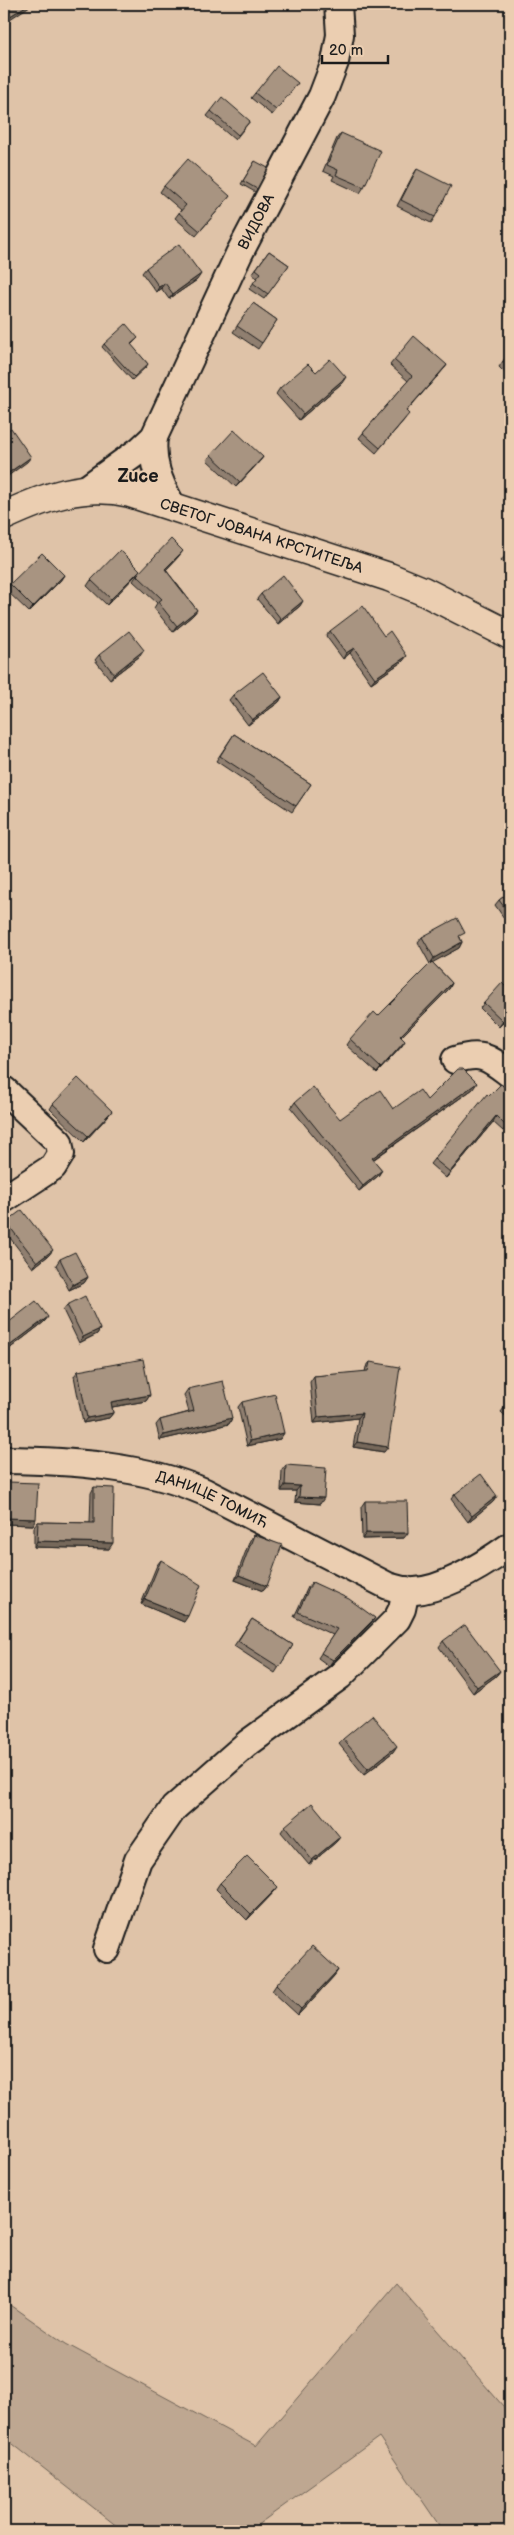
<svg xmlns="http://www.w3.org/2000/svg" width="514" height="2535" viewBox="0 0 514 2535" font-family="'Balsamiq Sans',sans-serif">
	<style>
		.green { fill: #bea791; stroke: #6d6256 }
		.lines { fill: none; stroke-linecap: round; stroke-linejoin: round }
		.minor-casing { stroke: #1c1c1c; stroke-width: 30 }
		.tertiary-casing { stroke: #1c1c1c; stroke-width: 31 }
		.minor { stroke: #ebceb1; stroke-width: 26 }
		.tertiary { stroke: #ebceb1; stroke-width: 28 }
		.wall { fill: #907f6f; stroke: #1c1c1c }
		.shaded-wall { fill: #76685a; stroke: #1c1c1c }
		.building { fill: #a89481; stroke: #1c1c1c }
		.labels { text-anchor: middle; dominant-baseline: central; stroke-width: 4; stroke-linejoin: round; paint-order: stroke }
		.street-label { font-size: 15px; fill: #1c1c1c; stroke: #ebceb1 }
		.quarter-label { font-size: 18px; font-weight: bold; fill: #1c1c1c; stroke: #ebceb1 }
	</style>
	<rect width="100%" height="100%" fill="#dfc3a8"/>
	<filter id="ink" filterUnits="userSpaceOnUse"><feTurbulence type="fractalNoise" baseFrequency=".02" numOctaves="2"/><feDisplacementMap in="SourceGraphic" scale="10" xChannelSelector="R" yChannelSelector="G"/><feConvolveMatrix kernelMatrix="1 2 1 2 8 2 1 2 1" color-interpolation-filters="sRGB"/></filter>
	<g filter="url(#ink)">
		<path class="green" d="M 396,2283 L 510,2414 L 510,2531 L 443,2531 L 379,2437 L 249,2531 L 123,2531 L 4,2437 L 4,2301 L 66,2344 L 256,2446 Z"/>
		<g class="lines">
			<defs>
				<g id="minor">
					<path d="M 154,437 C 151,462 159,482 171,504"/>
					<path id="s1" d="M 86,489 L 140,450 L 154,437 L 239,254 L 322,96 L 335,62 L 340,35 L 338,4"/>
					<path d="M 455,1060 C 482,1051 489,1058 510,1074"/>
					<path d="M 4,1090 L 59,1142 L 61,1154 L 53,1167 L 4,1199"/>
					<path id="s2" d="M 4,1460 C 71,1461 142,1465 205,1492 L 388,1586 C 396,1588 406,1592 415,1591 C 445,1589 486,1563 510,1546"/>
					<path d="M 107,1949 L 138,1860 L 174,1808 L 248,1743 L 340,1676 L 397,1619 L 402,1609 L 406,1590"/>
				</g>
				<g id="tertiary">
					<path id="s3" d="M 4,516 C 45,497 84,482 130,493 L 389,577 L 423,591 L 510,635"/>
				</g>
			</defs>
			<use href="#minor" class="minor-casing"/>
			<use href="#tertiary" class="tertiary-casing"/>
			<use href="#minor" class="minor"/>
			<use href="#tertiary" class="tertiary"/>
		</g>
		<path class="wall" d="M 298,83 L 272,115 L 251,98 L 255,93 Z
			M 211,111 L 250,121 L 235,140 L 207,116 Z
			M 341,133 L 364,187 L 360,193 L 332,180 L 334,176 L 323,171 L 337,138 Z
			M 255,161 L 257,189 L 255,192 L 241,184 Z
			M 417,169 L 435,217 L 431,223 L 397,206 L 413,175 Z
			M 164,186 L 230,196 L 196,236 L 175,218 L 181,210 L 160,192 Z
			M 269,251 L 289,265 L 264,299 L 249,289 L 257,278 L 252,274 Z
			M 146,268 L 197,280 L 169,299 L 161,288 L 156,292 L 142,273 Z
			M 253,303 L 277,320 L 258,349 L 233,332 Z
			M 138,338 L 131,345 L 148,364 L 146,367 L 132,380 L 102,347 L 104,344 Z
			M 510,353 L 510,378 L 499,367 L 503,361 Z
			M 394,360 L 447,365 L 443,370 L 406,411 L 405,419 L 376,453 L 359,438 L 363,433 L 408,381 L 390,365 Z
			M 316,372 L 342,383 L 299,420 L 276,394 L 280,388 Z
			M 211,455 L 263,457 L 259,462 L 236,487 L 207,460 Z
			M 510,550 L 510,570 L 501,561 Z
			M 179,556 L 166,570 L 197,610 L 193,615 L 173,632 L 154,608 L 157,603 L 133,581 L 137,575 Z
			M 64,575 L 60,581 L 29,612 L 6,590 L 10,584 Z
			M 136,575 L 107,605 L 87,586 L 91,580 Z
			M 261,594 L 300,606 L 278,624 L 257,599 Z
			M 330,631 L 384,636 L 403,661 L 371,683 L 350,653 L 343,659 L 326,636 Z
			M 99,655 L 140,656 L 110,679 L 95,660 Z
			M 233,695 L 282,697 L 279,702 L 248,725 L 229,700 Z
			M 234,734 L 311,784 L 292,812 L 216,761 Z
			M 510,892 L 510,918 L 506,921 L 495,905 L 499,900 Z
			M 422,937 L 461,938 L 460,938 L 462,942 L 459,948 L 432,962 L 452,983 L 449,989 L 401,1037 L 402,1046 L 377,1073 L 346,1045 L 350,1039 L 378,1016 L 431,963 L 430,964 L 418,942 Z
			M 510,991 L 510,1015 L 499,1027 L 480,1008 L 484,1003 Z
			M 473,1089 L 373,1160 L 382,1170 L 378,1176 L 359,1191 L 291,1108 L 295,1102 L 340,1119 L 393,1109 Z
			M 510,1093 L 510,1123 L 503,1131 L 493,1122 L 446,1178 L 430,1164 L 434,1159 L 489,1096 Z
			M 53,1104 L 108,1116 L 84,1142 L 50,1109 Z
			M 510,1160 L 510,1176 L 503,1167 L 507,1162 Z
			M 6,1222 L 49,1255 L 33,1268 L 4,1230 L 4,1225 Z
			M 60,1259 L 88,1277 L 84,1283 L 69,1290 L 56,1265 Z
			M 67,1305 L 100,1329 L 97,1334 L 79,1343 L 63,1310 Z
			M 48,1317 L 44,1322 L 4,1353 L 4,1326 Z
			M 370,1362 L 384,1452 L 353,1447 L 358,1418 L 314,1423 L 310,1382 L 314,1376 L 365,1372 L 366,1367 Z
			M 78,1371 L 150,1395 L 146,1401 L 112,1407 L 113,1413 L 109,1418 L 83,1423 L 74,1376 Z
			M 188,1389 L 232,1418 L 229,1424 L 160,1440 L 156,1425 L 160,1420 L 189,1412 L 184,1395 Z
			M 510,1400 L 510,1420 L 501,1412 Z
			M 242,1402 L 284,1433 L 280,1439 L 247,1446 L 238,1407 Z
			M 286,1465 L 320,1504 L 295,1502 L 296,1491 L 281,1491 L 282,1470 Z
			M 8,1482 L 33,1525 L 4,1524 L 4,1487 Z
			M 94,1487 L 109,1549 L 34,1547 L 34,1527 L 38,1522 L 90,1523 L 91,1493 Z
			M 455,1494 L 497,1496 L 493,1502 L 468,1522 L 451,1499 Z
			M 365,1501 L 404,1538 L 362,1539 L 361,1507 Z
			M 254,1535 L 267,1586 L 263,1591 L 235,1580 L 250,1540 Z
			M 161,1560 L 184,1622 L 141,1604 L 157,1565 Z
			M 312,1582 L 375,1618 L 371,1623 L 329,1666 L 318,1658 L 333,1635 L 294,1617 L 308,1587 Z
			M 252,1619 L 293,1645 L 275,1673 L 234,1646 Z
			M 443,1641 L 500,1671 L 496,1676 L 473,1693 L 439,1647 Z
			M 343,1739 L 393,1752 L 364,1775 L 339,1744 Z
			M 285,1826 L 340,1837 L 336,1842 L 309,1865 L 281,1832 Z
			M 220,1883 L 274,1892 L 247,1920 L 216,1889 Z
			M 338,1970 L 334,1976 L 298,2015 L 272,1991 L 276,1985 Z"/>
		<path class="shaded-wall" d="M 29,4 L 33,4 L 4,23 L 4,20 Z
			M 201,274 L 197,280 L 169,299 L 173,294 Z
			M 165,283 L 161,288 L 156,292 L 159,287 Z
			M 447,365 L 443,370 L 402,416 L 406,411 Z
			M 346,377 L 342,383 L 299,420 L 303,414 Z
			M 31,457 L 27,462 L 4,479 L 4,476 Z
			M 263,457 L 259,462 L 236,487 L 240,482 Z
			M 183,551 L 179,556 L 161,575 L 165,569 Z
			M 140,570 L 136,575 L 107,605 L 111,599 Z
			M 64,575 L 60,581 L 29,612 L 33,607 Z
			M 303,601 L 300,606 L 278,624 L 281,619 Z
			M 197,610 L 193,615 L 173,632 L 177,626 Z
			M 354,648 L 350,653 L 343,659 L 346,653 Z
			M 144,650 L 140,656 L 110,679 L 114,674 Z
			M 407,656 L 403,661 L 371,683 L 375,678 Z
			M 282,697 L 279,702 L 248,725 L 252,720 Z
			M 462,942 L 459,948 L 430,964 L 434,958 Z
			M 452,983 L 449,989 L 396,1042 L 400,1036 Z
			M 510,1014 L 510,1015 L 499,1027 L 503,1021 Z
			M 405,1041 L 402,1046 L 377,1073 L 381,1068 Z
			M 477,1083 L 473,1089 L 368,1163 L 372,1158 Z
			M 112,1111 L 108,1116 L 84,1142 L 88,1136 Z
			M 496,1116 L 493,1122 L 446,1178 L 450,1172 Z
			M 382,1170 L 378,1176 L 359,1191 L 363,1186 Z
			M 53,1250 L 49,1255 L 33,1268 L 37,1262 Z
			M 88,1277 L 84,1283 L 69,1290 L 73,1285 Z
			M 48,1317 L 44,1322 L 4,1353 L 8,1347 Z
			M 100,1329 L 97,1334 L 79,1343 L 83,1337 Z
			M 150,1395 L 146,1401 L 107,1408 L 111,1402 Z
			M 113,1413 L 109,1418 L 83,1423 L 87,1418 Z
			M 362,1413 L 358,1418 L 314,1423 L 318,1417 Z
			M 232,1418 L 229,1424 L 160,1440 L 164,1435 Z
			M 284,1433 L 280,1439 L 247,1446 L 250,1441 Z
			M 357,1442 L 388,1447 L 384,1452 L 353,1447 Z
			M 285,1485 L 300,1486 L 296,1491 L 281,1491 Z
			M 497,1496 L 493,1502 L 468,1522 L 472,1516 Z
			M 299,1497 L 324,1498 L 320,1504 L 295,1502 Z
			M 7,1518 L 36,1519 L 33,1525 L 4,1524 Z
			M 366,1533 L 408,1533 L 404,1538 L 362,1539 Z
			M 37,1541 L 113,1543 L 109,1549 L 34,1547 Z
			M 239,1575 L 267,1586 L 263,1591 L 235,1580 Z
			M 145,1599 L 188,1616 L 184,1622 L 141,1604 Z
			M 375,1618 L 371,1623 L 329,1666 L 333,1660 Z
			M 500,1671 L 496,1676 L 473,1693 L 477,1687 Z
			M 397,1746 L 393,1752 L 364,1775 L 368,1769 Z
			M 340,1837 L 336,1842 L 309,1865 L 312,1860 Z
			M 278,1887 L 274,1892 L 247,1920 L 251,1914 Z
			M 338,1970 L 334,1976 L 298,2015 L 301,2009 Z"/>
		<path class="building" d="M 4,4 L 29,4 L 4,20 Z
			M 277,66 L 298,83 L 276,110 L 255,93 Z
			M 222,97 L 250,121 L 238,135 L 211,111 Z
			M 341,133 L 381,151 L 364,187 L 336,175 L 338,170 L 327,165 Z
			M 188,159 L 230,196 L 200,231 L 179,213 L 186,205 L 164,186 Z
			M 255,161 L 268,168 L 257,189 L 243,181 Z
			M 417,169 L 451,186 L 435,217 L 401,200 Z
			M 179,244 L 201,274 L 173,294 L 165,283 L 159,287 L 146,268 Z
			M 269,251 L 289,265 L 268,294 L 253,283 L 261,273 L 256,269 Z
			M 253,303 L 277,320 L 262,343 L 237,326 Z
			M 126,324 L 138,338 L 131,344 L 148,364 L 134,377 L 104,344 Z
			M 414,336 L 447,365 L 406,411 L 409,414 L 380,448 L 363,433 L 412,376 L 394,360 Z
			M 510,353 L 510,369 L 503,361 Z
			M 330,359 L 346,377 L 303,414 L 280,388 L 308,364 L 316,372 Z
			M 11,428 L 31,457 L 4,476 L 4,433 Z
			M 234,430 L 263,457 L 240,482 L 211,455 Z
			M 171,539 L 183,551 L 165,569 L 197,610 L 177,626 L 158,602 L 162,599 L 137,575 Z
			M 120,550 L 140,570 L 111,599 L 91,580 Z
			M 510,550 L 510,561 L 505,556 Z
			M 42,553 L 64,575 L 33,607 L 10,584 Z
			M 283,575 L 303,601 L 281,619 L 261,594 Z
			M 363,606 L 384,636 L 390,631 L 407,656 L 375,678 L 354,648 L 346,653 L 330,631 Z
			M 129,631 L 144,650 L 114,674 L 99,655 Z
			M 263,672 L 282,697 L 252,720 L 233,695 Z
			M 234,734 L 311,784 L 296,806 L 220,756 Z
			M 510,892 L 510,915 L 499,900 Z
			M 457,918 L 465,933 L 459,936 L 462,942 L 434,958 L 422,937 Z
			M 432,962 L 452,983 L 400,1036 L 405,1041 L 381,1068 L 350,1039 L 374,1012 L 378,1016 Z
			M 502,983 L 510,991 L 510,1014 L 503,1021 L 484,1003 Z
			M 458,1069 L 463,1069 L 477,1083 L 372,1158 L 382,1170 L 363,1186 L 295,1102 L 313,1087 L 340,1119 L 380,1090 L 393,1109 L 420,1090 L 427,1100 Z
			M 78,1078 L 112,1111 L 88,1136 L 53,1104 Z
			M 501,1084 L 510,1093 L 510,1122 L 506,1126 L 496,1116 L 450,1172 L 434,1159 L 487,1094 L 489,1096 Z
			M 510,1160 L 510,1166 L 507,1162 Z
			M 22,1210 L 53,1250 L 37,1262 L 6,1222 Z
			M 75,1252 L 88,1277 L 73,1285 L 60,1259 Z
			M 85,1296 L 100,1329 L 83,1337 L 67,1305 Z
			M 36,1301 L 48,1317 L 8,1347 L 4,1342 L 4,1326 Z
			M 143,1359 L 150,1395 L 111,1402 L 113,1413 L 87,1418 L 78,1371 Z
			M 370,1362 L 400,1367 L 388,1447 L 357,1442 L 362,1413 L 318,1417 L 314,1376 L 368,1371 Z
			M 223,1381 L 232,1418 L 164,1435 L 160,1420 L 194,1411 L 188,1389 Z
			M 275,1394 L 284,1433 L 250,1441 L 242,1402 Z
			M 510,1400 L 510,1411 L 505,1407 Z
			M 286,1465 L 326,1468 L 324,1498 L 299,1497 L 300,1486 L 285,1485 Z
			M 481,1474 L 497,1496 L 472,1516 L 455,1494 Z
			M 8,1482 L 38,1483 L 36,1519 L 7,1518 Z
			M 94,1487 L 114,1488 L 113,1543 L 37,1541 L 38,1522 L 94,1523 Z
			M 365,1501 L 407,1501 L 408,1533 L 366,1533 Z
			M 254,1535 L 282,1545 L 267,1586 L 239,1575 Z
			M 161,1560 L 201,1585 L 188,1616 L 145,1599 Z
			M 312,1582 L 349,1599 L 375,1618 L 333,1660 L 321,1653 L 337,1629 L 298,1612 Z
			M 252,1619 L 293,1645 L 279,1667 L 238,1641 Z
			M 465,1625 L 500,1671 L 477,1687 L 443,1641 Z
			M 372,1715 L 397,1746 L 368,1769 L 343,1739 Z
			M 312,1803 L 340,1837 L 312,1860 L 285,1826 Z
			M 247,1856 L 278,1887 L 251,1914 L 220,1883 Z
			M 312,1946 L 338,1970 L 301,2009 L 276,1985 Z"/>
	</g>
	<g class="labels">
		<g class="street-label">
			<text stroke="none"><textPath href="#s1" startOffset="324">ВИДОВА</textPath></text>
			<text stroke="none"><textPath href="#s3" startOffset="269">СВЕТОГ ЈОВАНА КРСТИТЕЉА</textPath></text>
			<text stroke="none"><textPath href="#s2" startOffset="214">ДАНИЦЕ ТОМИЋ</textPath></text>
		</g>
		<g class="quarter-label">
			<text x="138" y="476">Zuce</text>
		</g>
	</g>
	<rect width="514" height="2535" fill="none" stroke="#ebceb1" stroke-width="20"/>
	<rect x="10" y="10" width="494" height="2515" fill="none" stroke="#1c1c1c" stroke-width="2" filter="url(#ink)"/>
	<path d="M322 55v8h66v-8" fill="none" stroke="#1c1c1c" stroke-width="2.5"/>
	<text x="329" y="55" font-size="15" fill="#1c1c1c" stroke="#ebceb1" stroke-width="4" paint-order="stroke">20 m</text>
</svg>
